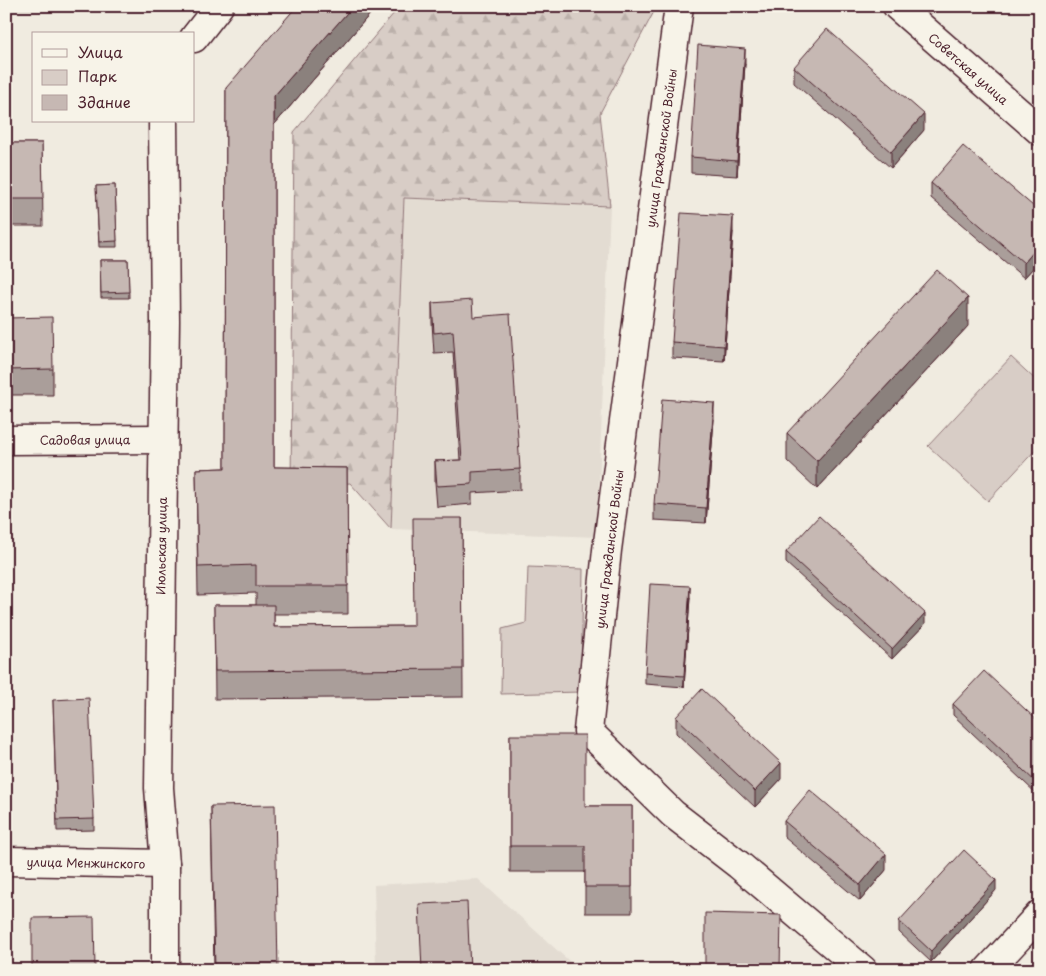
<svg xmlns="http://www.w3.org/2000/svg" width="1046" height="976" viewBox="0 0 1046 976" font-family="'Playpen Sans',sans-serif">
	<style>
		.built { fill: #e3dcd2 }
		.green { fill: #d8cdc6; stroke: #917678 }
		.forest { fill: url(#forest-firs); stroke: #917678 }
		.lines { fill: none; stroke-linecap: round; stroke-linejoin: round }
		.minor-casing { stroke: #4a1f2b; stroke-width: 31 }
		.tertiary-casing { stroke: #4a1f2b; stroke-width: 31 }
		.minor { stroke: #f7f3e8; stroke-width: 28 }
		.tertiary { stroke: #f7f3e8; stroke-width: 28 }
		.wall { fill: #aa9e9a; stroke: #4a1f2b }
		.shaded-wall { fill: #8b817d; stroke: #4a1f2b }
		.building { fill: #c6b8b3; stroke: #4a1f2b }
		.labels { text-anchor: middle; dominant-baseline: central; stroke-width: 5; stroke-linejoin: round; paint-order: stroke }
		.street-label { font-size: 12px; fill: #4a1f2b; stroke: #f7f3e8 }
	</style>
	<defs>
		<pattern id="forest-firs" width="22" height="20" patternUnits="userSpaceOnUse" patternTransform="scale(1.25)"><rect width="22" height="20" fill="#d8cdc6"/><path d="M5 1l3.5 6h-7zM16 11l3.5 6h-7z" fill="#bbb0aa"/></pattern>
	</defs>
	<rect width="100%" height="100%" fill="#f0ebe0"/>
	<filter id="ink" filterUnits="userSpaceOnUse"><feTurbulence type="fractalNoise" baseFrequency=".02" numOctaves="2"/><feDisplacementMap in="SourceGraphic" scale="10" xChannelSelector="R" yChannelSelector="G"/><feConvolveMatrix kernelMatrix="1 2 1 2 8 2 1 2 1" color-interpolation-filters="sRGB"/></filter>
	<g filter="url(#ink)">
		<path class="built" d="M 404,198 L 610,206 L 597,537 L 391,529 Z
			M 478,879 L 579,970 L 376,970 L 374,885 Z"/>
		<path class="green" d="M 1011,357 L 1040,384 L 1040,445 L 988,501 L 928,446 Z
			M 528,567 L 583,569 L 581,692 L 501,694 L 502,629 L 526,623 Z"/>
		<path class="forest" d="M 400,6 L 657,6 L 600,113 L 610,206 L 404,198 L 391,529 L 350,483 L 291,488 L 294,132 Z"/>
		<g class="lines">
			<defs>
				<g id="minor">
					<path d="M 679,6 L 607,550 L 588,731 L 673,814 L 739,865 L 863,970"/>
					<path d="M 194,38 L 219,6"/>
					<path d="M 163,121 L 165,321 L 159,788 L 165,864 L 165,970"/>
					<path id="s1" d="M 6,440 L 163,439"/>
					<path id="s2" d="M 6,861 L 165,864"/>
					<path d="M 988,970 L 1040,914"/>
				</g>
				<g id="tertiary">
					<path id="s3" d="M 897,6 L 1040,131"/>
				</g>
			</defs>
			<use href="#minor" class="minor-casing"/>
			<use href="#tertiary" class="tertiary-casing"/>
			<use href="#minor" class="minor"/>
			<use href="#tertiary" class="tertiary"/>
		</g>
		<path class="wall" d="M 6,6 L 76,6 L 76,8 L 6,8 Z
			M 377,6 L 274,125 L 274,467 L 347,468 L 348,614 L 274,614 L 274,627 L 414,626 L 462,518 L 463,697 L 215,699 L 214,605 L 256,605 L 256,593 L 198,595 L 196,469 L 225,468 L 226,88 Z
			M 745,64 L 737,176 L 691,173 L 691,157 Z
			M 794,67 L 924,130 L 891,168 L 794,83 Z
			M 6,143 L 42,143 L 43,226 L 6,226 Z
			M 931,183 L 1040,212 L 1040,260 L 1024,278 L 931,198 Z
			M 115,185 L 117,247 L 99,247 L 96,186 Z
			M 733,232 L 724,361 L 672,358 L 672,342 Z
			M 100,260 L 128,260 L 129,298 L 101,298 Z
			M 432,303 L 473,317 L 520,469 L 520,490 L 472,493 L 472,504 L 437,507 L 435,482 L 435,461 L 460,460 L 453,352 L 434,353 L 432,323 Z
			M 6,318 L 53,369 L 53,395 L 6,395 Z
			M 968,326 L 817,489 L 787,461 L 787,433 Z
			M 714,419 L 706,523 L 654,520 L 654,504 Z
			M 786,552 L 925,624 L 892,659 L 786,563 Z
			M 690,597 L 684,687 L 645,684 L 645,673 Z
			M 53,700 L 94,819 L 94,830 L 57,831 Z
			M 953,704 L 1040,723 L 1040,797 L 953,715 Z
			M 676,717 L 781,779 L 755,807 L 676,733 Z
			M 510,735 L 585,806 L 632,806 L 632,913 L 585,913 L 585,872 L 510,872 Z
			M 211,806 L 278,970 L 214,970 Z
			M 784,821 L 886,870 L 860,901 L 784,837 Z
			M 996,890 L 931,962 L 899,932 L 899,921 Z"/>
		<path class="shaded-wall" d="M 353,6 L 377,6 L 274,125 L 274,96 Z
			M 745,49 L 745,64 L 737,176 L 737,161 Z
			M 924,114 L 924,130 L 891,168 L 891,152 Z
			M 733,216 L 733,232 L 724,361 L 724,346 Z
			M 1040,244 L 1040,260 L 1024,278 L 1024,263 Z
			M 968,298 L 968,326 L 817,489 L 817,461 Z
			M 714,403 L 714,419 L 706,523 L 706,508 Z
			M 690,586 L 690,597 L 684,687 L 684,676 Z
			M 925,613 L 925,624 L 892,659 L 892,649 Z
			M 781,763 L 781,779 L 755,807 L 755,791 Z
			M 886,854 L 886,870 L 860,901 L 860,885 Z
			M 996,880 L 996,890 L 931,962 L 931,951 Z"/>
		<path class="building" d="M 297,6 L 353,6 L 274,96 L 274,467 L 347,468 L 348,586 L 256,586 L 256,565 L 198,567 L 196,469 L 225,468 L 226,88 Z
			M 827,29 L 924,114 L 891,152 L 794,67 Z
			M 698,45 L 745,49 L 737,161 L 691,157 Z
			M 6,143 L 42,143 L 43,199 L 6,199 Z
			M 963,146 L 1040,212 L 1040,244 L 1024,263 L 931,183 Z
			M 115,185 L 117,241 L 99,242 L 96,186 Z
			M 681,213 L 733,216 L 724,346 L 672,342 Z
			M 100,260 L 128,260 L 129,292 L 101,293 Z
			M 937,270 L 968,298 L 817,461 L 787,433 Z
			M 472,300 L 473,317 L 510,314 L 520,469 L 472,472 L 472,484 L 437,486 L 435,461 L 462,460 L 453,331 L 434,333 L 432,303 Z
			M 52,317 L 53,369 L 6,370 L 6,318 Z
			M 662,399 L 714,403 L 706,508 L 654,504 Z
			M 819,516 L 925,613 L 892,649 L 786,552 Z
			M 413,518 L 462,518 L 463,669 L 215,671 L 214,605 L 274,605 L 274,627 L 414,626 Z
			M 650,584 L 690,586 L 684,676 L 645,673 Z
			M 984,671 L 1040,723 L 1040,786 L 953,704 Z
			M 702,689 L 781,763 L 755,791 L 676,717 Z
			M 89,698 L 94,819 L 57,820 L 53,700 Z
			M 510,735 L 585,735 L 585,806 L 632,806 L 632,887 L 585,887 L 585,846 L 510,846 Z
			M 810,790 L 886,854 L 860,885 L 784,821 Z
			M 275,805 L 278,970 L 215,970 L 211,806 Z
			M 964,850 L 996,880 L 931,951 L 899,921 Z
			M 467,902 L 470,970 L 422,970 L 419,904 Z
			M 705,913 L 781,915 L 780,970 L 705,970 Z
			M 94,917 L 95,970 L 32,970 L 32,918 Z"/>
	</g>
	<g class="labels">
		<g class="street-label">
			<text stroke="none"><textPath href="#s3" startOffset="95">Советская улица</textPath></text>
			<text transform="translate(661 148) rotate(-82)">улица Гражданской Войны</text>
			<text stroke="none"><textPath href="#s1" startOffset="79">Садовая улица</textPath></text>
			<text transform="translate(161 546) rotate(-89)">Июльская улица</text>
			<text transform="translate(609 549) rotate(-83)">улица Гражданской Войны</text>
			<text stroke="none"><textPath href="#s2" startOffset="80">улица Менжинского</textPath></text>
		</g>
	</g>
	<rect width="1046" height="976" fill="none" stroke="#f7f3e8" stroke-width="25"/>
	<rect x="12" y="12" width="1021" height="951" fill="none" stroke="#4a1f2b" stroke-width="2" filter="url(#ink)"/>
	<rect x="32" y="32" width="162" height="90" fill="#f7f3e8" stroke="#b29e9c"/>
	<rect x="42" y="49" width="25" height="8" fill="#f7f3e8" stroke="#b29e9c"/>
	<text x="78" y="58" font-size="15" fill="#4a1f2b">Улица</text>
	<rect x="42" y="70" width="25" height="15" fill="#d8cdc6" stroke="#b29e9c"/>
	<text x="78" y="82" font-size="15" fill="#4a1f2b">Парк</text>
	<rect x="42" y="95" width="25" height="15" fill="#c6b8b3" stroke="#b29e9c"/>
	<text x="78" y="108" font-size="15" fill="#4a1f2b">Здание</text>
</svg>
